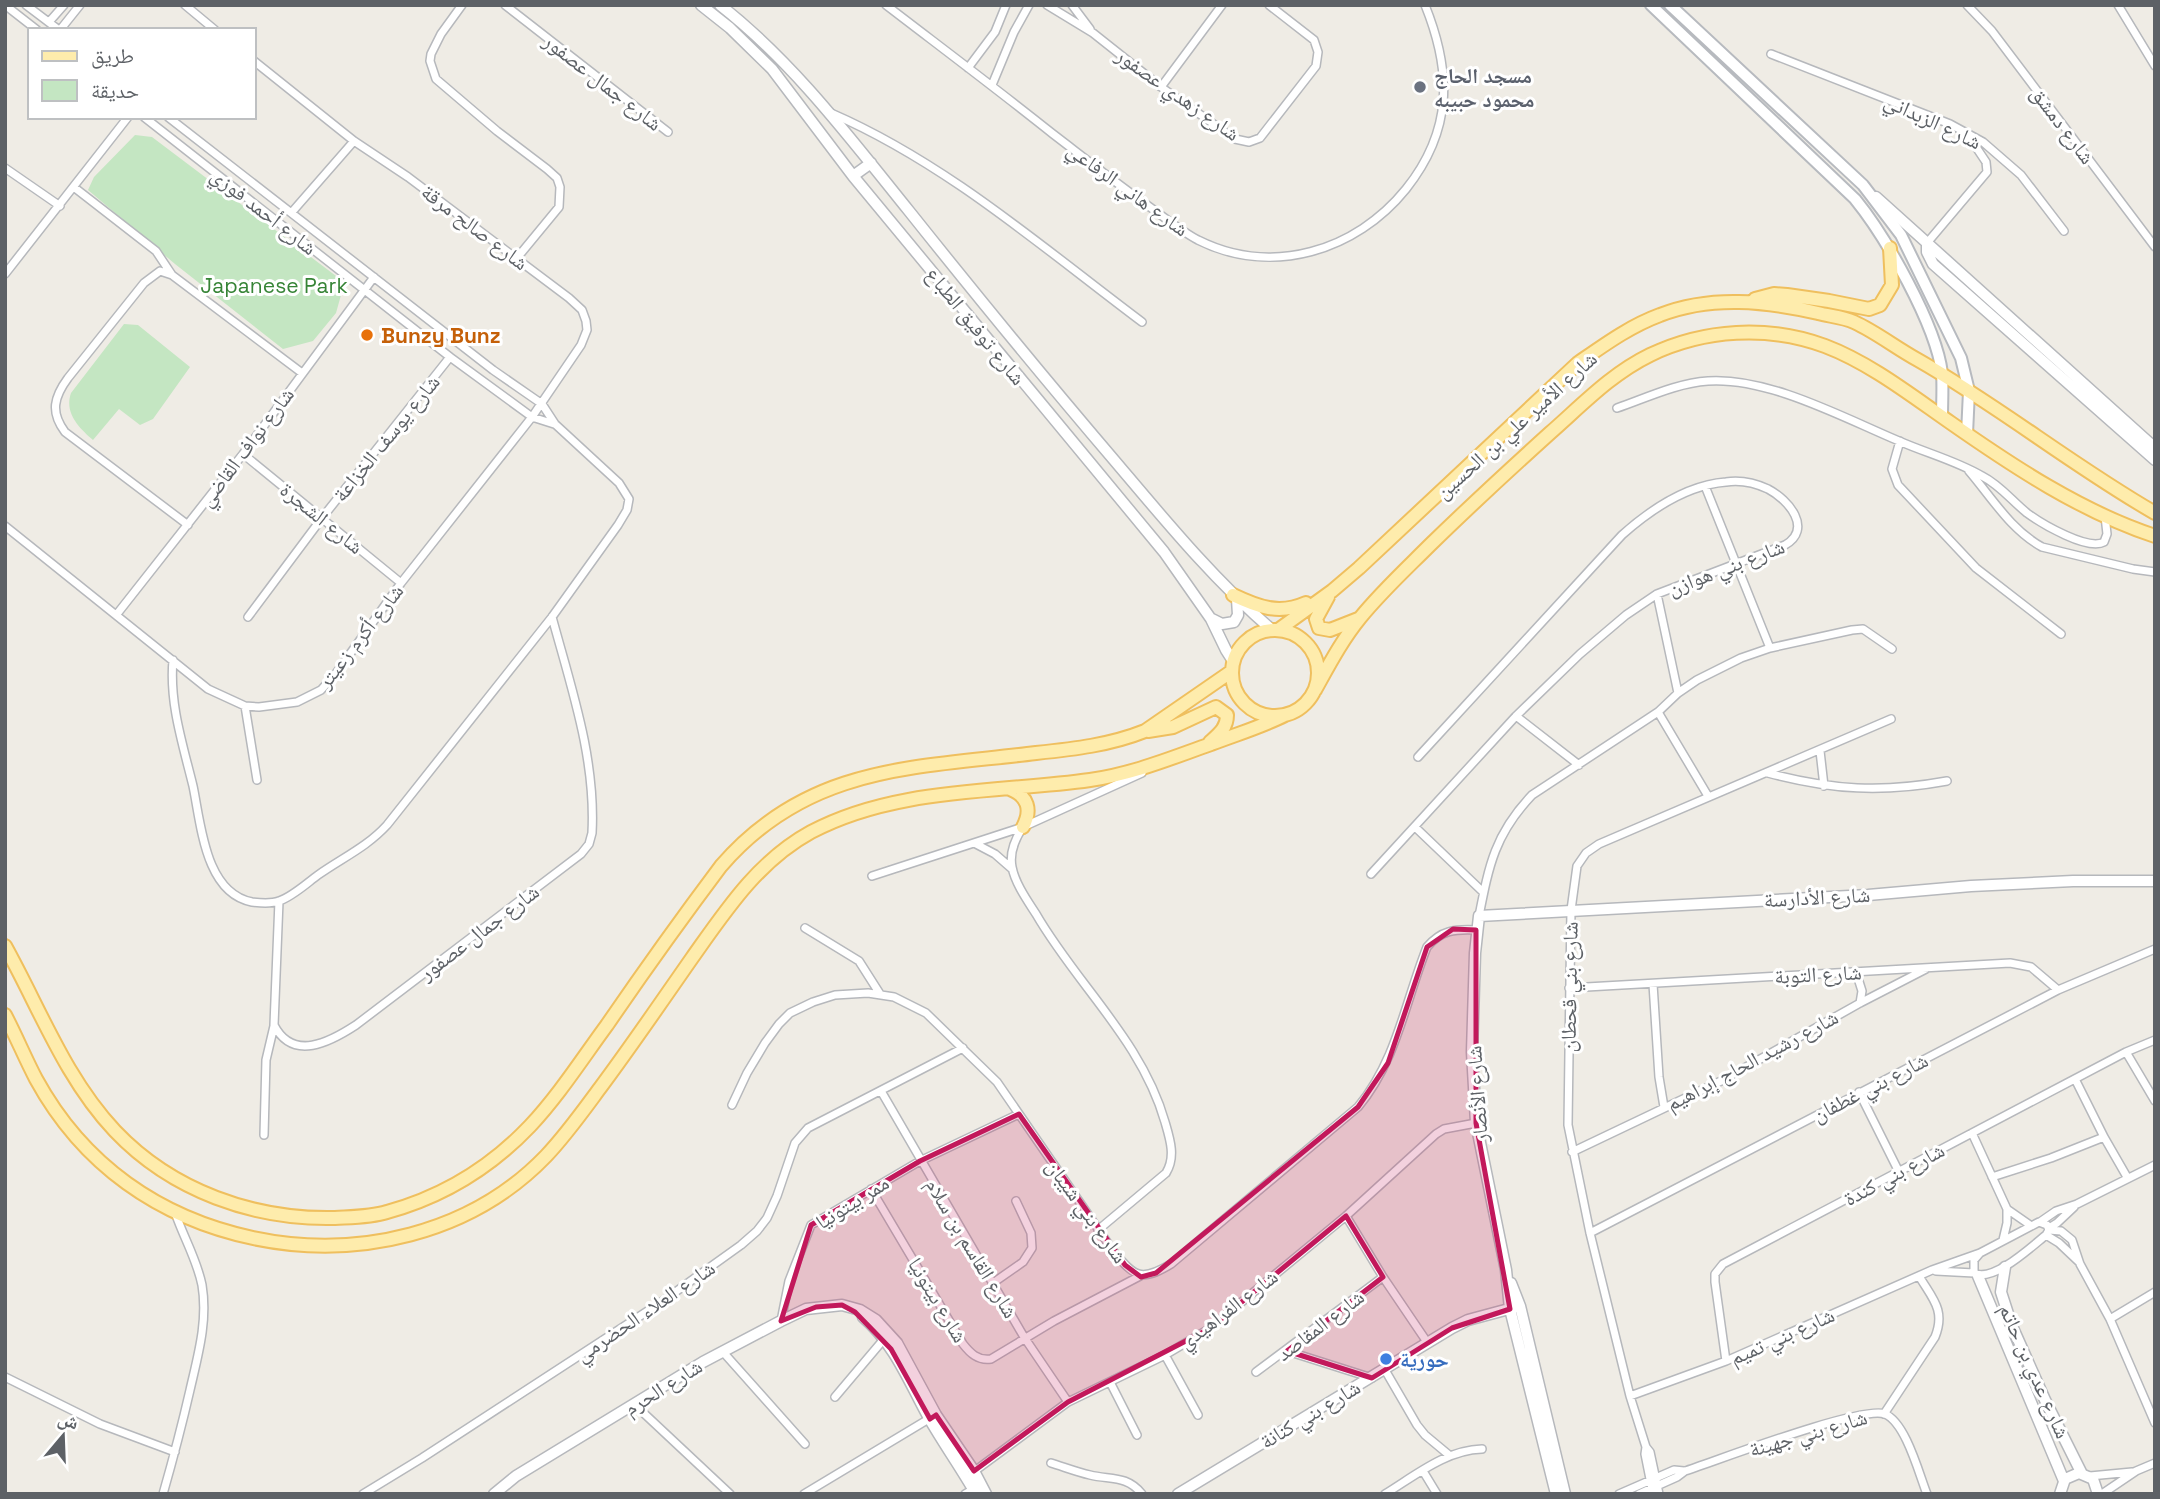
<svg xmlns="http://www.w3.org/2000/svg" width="2160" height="1499" viewBox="0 0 2160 1499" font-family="'Space Grotesk','Noto Naskh Arabic',sans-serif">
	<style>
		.green { fill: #c4e6c2 }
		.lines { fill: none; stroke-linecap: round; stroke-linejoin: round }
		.minor-casing { stroke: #b6b8bc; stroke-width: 10 }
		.tertiary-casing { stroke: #b6b8bc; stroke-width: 13 }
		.secondary-casing { stroke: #b7babf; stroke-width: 14 }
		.primary-casing { stroke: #efbf5e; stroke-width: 16 }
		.minor { stroke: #fff; stroke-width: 7 }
		.tertiary { stroke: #fff; stroke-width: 10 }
		.secondary { stroke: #fff; stroke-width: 10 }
		.primary { stroke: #feecac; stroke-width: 12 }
		.marked { fill: #c2185b; fill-opacity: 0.2; stroke: #c2185b; stroke-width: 5; stroke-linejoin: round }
		.worship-dot { fill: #6b7280; stroke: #fff; stroke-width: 2.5 }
		.food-dot { fill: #e8710a; stroke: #fff; stroke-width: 2.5 }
		.shop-dot { fill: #3f7fe0; stroke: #fff; stroke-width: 2.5 }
		.labels { text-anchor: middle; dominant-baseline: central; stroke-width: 6; stroke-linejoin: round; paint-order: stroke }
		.worship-label { font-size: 21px; font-weight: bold; fill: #5b616d; stroke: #fff; text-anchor: start }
		.street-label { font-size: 21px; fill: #5d6166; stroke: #fff }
		.park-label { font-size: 21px; fill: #368436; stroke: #fff }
		.food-label { font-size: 21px; font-weight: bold; fill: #c56008; stroke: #fff; text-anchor: start }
		.shop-label { font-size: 21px; font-weight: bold; fill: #366cbe; stroke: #fff; text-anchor: start }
	</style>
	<rect width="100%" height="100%" fill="#efece5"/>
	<path class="green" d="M 135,135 L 152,137 L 340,279 L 341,295 L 336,313 L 313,341 L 283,349 L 175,264 L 88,190 L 94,177 Z
		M 124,324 L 138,325 L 190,367 L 153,419 L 140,425 L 119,409 L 93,440 C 79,428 64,413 71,393 Z"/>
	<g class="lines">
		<defs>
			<path id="minor" d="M 5,5 L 37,30
				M 26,5 L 59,30
				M 185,5 L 215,30
				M 462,5 L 441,34 L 431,54 L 430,61 L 436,79 L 497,131 L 547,169 L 557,178 L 560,187 L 559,207 L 517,258
				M 505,5 L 668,132
				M 886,5 C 942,48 998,90 1053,134 C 1087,160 1120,186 1154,210 C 1169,221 1183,232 1198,240 C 1272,277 1356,251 1406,189 C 1453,130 1452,72 1425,5
				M 1047,5 L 1093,33 L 1161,87 L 1235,139 L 1249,142 L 1260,138 L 1316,66 L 1318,52 L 1314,40 L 1269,5
				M 1072,5 L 1090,29
				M 1967,5 L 1992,31 L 2155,247
				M 2118,5 L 2155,66
				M 49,22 L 64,5
				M 60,30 L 80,5
				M 1771,54 L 1950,124 L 1983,142 L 2021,175 L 2064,231
				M 968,68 L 995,32 L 1006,5
				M 992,85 L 1014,32 L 1029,5
				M 1161,87 L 1222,5
				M 831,113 C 946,163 1042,247 1142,322
				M 144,117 L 450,357 L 532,417 L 554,424
				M 168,117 L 493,370 L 542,404 L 555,424 L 619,483 L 629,499 L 627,510 L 618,525 L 552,617 L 387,825 C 367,847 342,858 318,875 C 307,883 292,897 279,901 C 271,904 260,903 252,902 C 205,893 201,824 193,786 C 183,745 169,703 173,660
				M 5,168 L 60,206
				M 75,188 L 156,251 L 172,275 L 302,373
				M 292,212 L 354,141
				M 1927,243 L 1987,172 L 1986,162 L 1968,135
				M 5,274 L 128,117
				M 172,275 L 160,271 L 144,283 L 68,378 C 54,397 50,412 65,432 L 188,525
				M 1617,408 C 1646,398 1677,383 1708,381 C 1769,377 1844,418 1899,441 C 1926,453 1957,461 1982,476 C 2000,485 2012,501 2027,513 C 2042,524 2088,551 2104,542 L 2107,534 L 2105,516
				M 1900,441 L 1892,469 L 1898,485 L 1976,568 L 2061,634
				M 243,454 L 401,583
				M 1969,471 C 1992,498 2011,530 2042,547 L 2133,569 L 2155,572
				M 1705,486 L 1770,648
				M 5,526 L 208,689 L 245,706 L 259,707 L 297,702 L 321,690 L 337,672 L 401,583 L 532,417 L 581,345 L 587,330 L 586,321 L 582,310 L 569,298 L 408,177 L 354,141 L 254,61
				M 1657,594 L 1678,693
				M 117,614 L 243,454 L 374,277
				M 248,617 L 322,518 L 450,357
				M 245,706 L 257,780
				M 1658,712 L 1708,796
				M 1516,716 L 1579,765
				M 1820,751 L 1824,786
				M 1768,773 C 1833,790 1881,793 1947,781
				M 1023,827 C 1015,839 1009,852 1012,867 C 1015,883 1027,900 1036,914 C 1077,985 1142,1041 1165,1122 C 1170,1139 1176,1157 1166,1173 L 1098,1230
				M 1415,827 L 1483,892
				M 976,844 L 995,854 L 1011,868
				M 1371,874 L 1516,716 L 1580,654 L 1626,615 L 1657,594 L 1785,545 C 1813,529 1789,500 1768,489 C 1755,483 1739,480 1726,482 C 1687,485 1650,510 1622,535 L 1418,757
				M 872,876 L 1023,827 L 1142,773
				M 279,901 L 274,1025 C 293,1062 330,1042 356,1025 L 581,854 L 589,844 L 592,833 C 596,759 571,687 552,617
				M 1479,916 C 1489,865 1495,834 1532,795 L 1658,712 L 1678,693 L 1697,680 L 1741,658 L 1770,648 L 1852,630 L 1863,629 L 1892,649
				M 805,928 L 859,961 L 880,994
				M 1856,972 L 1862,991 L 1860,1003
				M 1653,984 L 1659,1077 L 1664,1107
				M 1569,988 L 2010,963 L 2031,967 L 2058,990
				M 2126,1052 L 2155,1101
				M 2075,1079 L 2104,1137
				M 881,1091 L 1024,1337 L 1068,1402
				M 1859,1092 L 1899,1172
				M 732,1105 L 747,1073 L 765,1043 L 779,1024 L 790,1013 L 813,1002 L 835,995 L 868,993 L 894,997 L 926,1013 L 997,1082 L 1114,1252 C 1135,1277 1141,1282 1171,1264 L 1358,1107 C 1397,1060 1405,1002 1427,947 C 1441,930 1455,929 1476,930
				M 1972,1133 L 2007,1209 L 2007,1223 L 2003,1240
				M 264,1135 L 266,1060 L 274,1026
				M 1572,1152 L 1721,1081 L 1860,1003 L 1926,969
				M 1992,1177 L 2051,1158 L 2104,1137 L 2127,1177
				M 871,1189 L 963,1344 C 970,1353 978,1361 991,1359 L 1054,1321 L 1140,1276
				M 2007,1209 L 2030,1225
				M 1346,1216 L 1383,1277 L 1427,1342
				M 2039,1222 L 2047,1225 L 2049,1230 L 2046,1235 C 2031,1247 1993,1283 1974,1273 L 1974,1260 L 1980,1253 Z
				M 2040,1222 L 2056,1211 L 2077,1204 L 2155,1165
				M 2049,1228 L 2057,1223 L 2074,1207
				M 2049,1230 L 2061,1231 L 2072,1240 L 2080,1264 L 2110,1319 L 2155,1292
				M 1590,1233 L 2058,990 L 2155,949
				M 2046,1235 L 2059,1243 L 2078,1261
				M 1936,1271 L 1974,1273
				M 993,1283 L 1023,1262 L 1032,1248 L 1031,1233 L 1016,1201
				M 2110,1319 L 2155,1423
				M 781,1321 L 789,1281 L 811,1225 L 920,1161 L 1019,1114
				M 1287,1351 L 1372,1378
				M 723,1352 L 805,1444
				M 1165,1355 L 1198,1415
				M 1726,1361 L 1715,1282 L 1715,1274 L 1723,1264 L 2126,1052 L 2155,1040
				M 1385,1370 L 1417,1425 L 1425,1435 L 1449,1455
				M 1256,1372 L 1383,1277
				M 5,1377 L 100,1424 L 175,1452
				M 1110,1382 L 1137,1435
				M 1630,1396 L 1726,1361 L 1932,1270 L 1980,1253
				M 835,1397 L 884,1339
				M 635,1405 L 730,1494
				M 1884,1414 L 1935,1337 C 1946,1310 1932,1298 1919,1276
				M 1646,1447 L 1645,1454 L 1653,1494
				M 1051,1463 C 1064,1467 1077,1472 1090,1475 C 1110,1480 1127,1475 1142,1494
				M 1423,1471 L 1437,1494
				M 972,1473 L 1068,1402 L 1165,1355 L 1209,1329 L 1346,1216 L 1436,1134 L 1444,1129 L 1476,1123
				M 2090,1476 L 2132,1472
				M 163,1494 C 173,1459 182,1425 190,1390 C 198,1355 208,1321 202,1285 C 197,1260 184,1238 176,1215
				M 363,1494 L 422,1458 L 660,1303 L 741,1245 L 757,1231 L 767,1218 L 777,1196 L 795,1143 L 808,1128 L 963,1048
				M 804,1494 L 932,1417
				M 965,1494 L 977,1487
				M 1385,1494 C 1416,1475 1446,1450 1482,1449
				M 1619,1494 L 1674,1470 L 1684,1471
				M 1639,1494 L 1677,1477 L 1685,1471 C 1716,1461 1862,1405 1885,1414 C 1906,1423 1919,1474 1927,1494
				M 1659,1494 L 1650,1452 L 1646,1447 L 1630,1396 L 1590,1233 L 1568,1125 L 1571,910 L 1577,866 L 1586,853 L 1599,844 L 1891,719
				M 2102,1494 L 2136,1471 L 2155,1463"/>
			<path id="tertiary" d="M 701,5 L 730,28 L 772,69 L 853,176 L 1164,552 L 1211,619 L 1226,650 L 1233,661
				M 720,5 C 794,63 850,138 909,211 C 976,295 1044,378 1114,460 C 1164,519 1213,579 1272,630
				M 853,176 L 871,163
				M 1876,197 L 2155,448
				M 1927,243 L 1927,252 L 1933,264 L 2155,460
				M 1212,619 L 1222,624 L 1234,622 L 1238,615 L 1237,599
				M 2005,1267 L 2001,1292 L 2012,1326 L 2045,1400 L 2082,1474
				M 1978,1276 L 2064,1481
				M 1511,1283 L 1520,1306 L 1565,1494
				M 863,1317 C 895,1344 910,1384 929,1418 C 944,1444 961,1468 976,1494
				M 494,1494 L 516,1476 L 703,1362 L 781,1321 L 806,1309 L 842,1305 L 860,1310 L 876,1320 L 897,1343 L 936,1415 L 974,1471 L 986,1494
				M 1178,1494 L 1452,1328 L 1468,1320 L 1520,1306
				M 1556,1494 L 1510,1309 L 1506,1270 L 1476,1123 L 1472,1052 L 1475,953 L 1479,916 L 1868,895 L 1971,886 L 2073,881 L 2155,881
				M 2060,1494 L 2065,1479 L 2079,1473 L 2093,1479 L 2098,1494"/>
			<path id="secondary" d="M 1651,5 L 1855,199 C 1886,237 1936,325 1942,373 C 1943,387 1942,403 1942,417
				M 1670,5 L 1863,185 L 1901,235 L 1961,358 L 1969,391 L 1967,434"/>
			<path id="primary" d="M 1755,299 L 1774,294 L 1787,295 L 1829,301 L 1869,309 L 1880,305 L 1892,285 L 1890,248
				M 1233,595 C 1258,607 1279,615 1306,603
				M 1328,597 L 1316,619 L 1319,628 L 1330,630 L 1358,619
				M1232 673a43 43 0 1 1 86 0a43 43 0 1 1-86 0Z
				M 1278,630 L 1332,591 L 1359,568 L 1578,363 C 1604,345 1630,326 1660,315 C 1711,295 1766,301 1818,313 C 1829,316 1843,317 1854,322 C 1876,332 1896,348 1918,360 C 1999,406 2073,466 2155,513
				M 1315,690 C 1329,665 1342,640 1360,618 C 1381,592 1406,569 1430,545 C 1469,507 1509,470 1550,433 C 1582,405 1611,374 1650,355 C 1704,329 1768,325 1825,346 C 1870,363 1912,396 1951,423 C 2014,467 2082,512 2155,536
				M 1148,731 L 1173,727 L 1216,707 L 1227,715 C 1227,728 1219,734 1210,742
				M 1010,789 C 1028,796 1032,810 1023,827
				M 5,946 C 40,1009 65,1078 115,1131 C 172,1191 254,1220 335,1218 C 352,1217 371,1217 387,1212 C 442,1197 491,1167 530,1126 C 559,1095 582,1059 607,1025 C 644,971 682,918 721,866 C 808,765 915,768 1036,753 C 1074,749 1110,745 1145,731 L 1232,671
				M 5,1015 C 16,1036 25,1058 36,1079 C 83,1165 159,1218 253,1238 C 357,1260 471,1234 546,1156 C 566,1135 583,1111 600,1088 C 632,1045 662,1001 692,958 C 726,910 758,861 811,832 C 896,787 997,793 1090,780 C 1133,774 1171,758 1211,744 C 1237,734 1261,727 1285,715"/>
		</defs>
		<use href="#minor" class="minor-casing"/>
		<use href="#tertiary" class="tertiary-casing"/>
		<use href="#secondary" class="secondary-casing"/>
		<use href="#primary" class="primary-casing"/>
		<use href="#minor" class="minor"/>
		<use href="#tertiary" class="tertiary"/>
		<use href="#secondary" class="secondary"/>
		<use href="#primary" class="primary"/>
	</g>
	<path class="marked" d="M 1453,929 L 1476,930 L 1476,1123 L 1510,1309 L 1452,1328 L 1372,1378 L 1287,1351 L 1383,1277 L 1346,1216 L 1209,1329 L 1068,1402 L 974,1471 L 936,1415 L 930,1419 L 891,1349 L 855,1312 L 842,1305 L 816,1307 L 781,1321 L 811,1225 L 920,1161 L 1019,1114 L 1125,1265 L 1141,1277 L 1156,1273 L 1358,1107 L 1388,1063 L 1427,947 Z"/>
	<circle class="worship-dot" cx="1420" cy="87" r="7"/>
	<circle class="food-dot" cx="367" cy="335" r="7"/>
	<circle class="shop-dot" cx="1386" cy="1359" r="7"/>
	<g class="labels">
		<g class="worship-label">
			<text x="1434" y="75">مسجد الحاج<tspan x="1434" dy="24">محمود حبيبه</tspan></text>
		</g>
		<g class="street-label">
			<text transform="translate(603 82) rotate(38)">شارع جمال عصفور</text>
			<text transform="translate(1178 94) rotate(35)">شارع زهدي عصفور</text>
			<text transform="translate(1933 121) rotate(25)">شارع الزبداني</text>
			<text transform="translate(2063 125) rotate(53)">شارع دمشق</text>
			<text transform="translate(1128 189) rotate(36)">شارع هاني الرفاعي</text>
			<text transform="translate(264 211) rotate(38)">شارع أحمد فوزي</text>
			<text transform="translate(475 227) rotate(37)">شارع صالح مرقة</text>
			<text transform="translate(976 326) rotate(51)">شارع توفيق الطباع</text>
			<text transform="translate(1516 425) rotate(-42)">شارع الأمير علي بن الحسين</text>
			<text transform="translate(386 438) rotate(-51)">شارع يوسف الخزاعة</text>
			<text transform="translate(246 447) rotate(-53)">شارع نواف القاضي</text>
			<text transform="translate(322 518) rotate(39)">شارع الشجرة</text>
			<text transform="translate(1726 567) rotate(-21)">شارع بني هوازن</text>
			<text transform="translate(360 636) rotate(-52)">شارع أكرم زعيتر</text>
			<text transform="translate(1817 897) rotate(-3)">شارع الأدارسة</text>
			<text transform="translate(479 932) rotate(-37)">شارع جمال عصفور</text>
			<text transform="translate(1818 974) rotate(-3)">شارع التوبة</text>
			<text transform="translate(1569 987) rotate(-89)">شارع بني قحطان</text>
			<text transform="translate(1752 1060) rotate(-28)">شارع رشيد الحاج إبراهيم</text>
			<text transform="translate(1870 1087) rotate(-27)">شارع بني غطفان</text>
			<text transform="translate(1477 1094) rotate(-94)">شارع الأنصار</text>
			<text transform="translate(1894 1174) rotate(-28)">شارع بني كندة</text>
			<text transform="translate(852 1202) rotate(-32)">ممر بيتونيا</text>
			<text transform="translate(1087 1211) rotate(54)">شارع بني شيبان</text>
			<text transform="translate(972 1248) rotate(59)">شارع القاسم بن سلام</text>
			<text transform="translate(938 1300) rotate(59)">شارع بيتونيا</text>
			<text transform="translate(1228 1309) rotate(-37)">شارع الفراهيدي</text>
			<text transform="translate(645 1311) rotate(-34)">شارع العلاء الحضرمي</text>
			<text transform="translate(1320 1325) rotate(-37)">شارع المقاصد</text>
			<text transform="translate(1782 1336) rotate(-24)">شارع بني تميم</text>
			<text transform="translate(2035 1371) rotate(66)">شارع عدي بن حاتم</text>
			<text transform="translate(663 1387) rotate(-32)">شارع الحرم</text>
			<text transform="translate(1310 1414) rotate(-31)">شارع بني كنانة</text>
			<text transform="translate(1808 1433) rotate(-16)">شارع بني جهينة</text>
		</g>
		<g class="park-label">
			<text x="274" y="285">Japanese Park</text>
		</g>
		<g class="food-label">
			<text x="381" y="335">Bunzy Bunz</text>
		</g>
		<g class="shop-label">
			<text x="1400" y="1359">حورية</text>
		</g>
	</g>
	<rect width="2160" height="1499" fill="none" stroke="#5d6166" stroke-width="14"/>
	<rect x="28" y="28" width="228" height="91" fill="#ffffff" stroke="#bec0c2" stroke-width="2"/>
	<rect x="42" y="51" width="35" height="10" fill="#feecac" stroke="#bec0c2" stroke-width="2"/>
	<text x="91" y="63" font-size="21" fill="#5d6166">طريق</text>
	<rect x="42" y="80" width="35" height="21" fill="#c4e6c2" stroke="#bec0c2" stroke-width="2"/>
	<text x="91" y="98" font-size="21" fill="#5d6166">حديقة</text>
	<g transform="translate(63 1436) rotate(19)" stroke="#ffffff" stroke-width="5" paint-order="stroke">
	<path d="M0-5L12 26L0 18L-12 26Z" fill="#5d6166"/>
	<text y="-10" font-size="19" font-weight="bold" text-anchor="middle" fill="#5d6166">ش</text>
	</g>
</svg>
